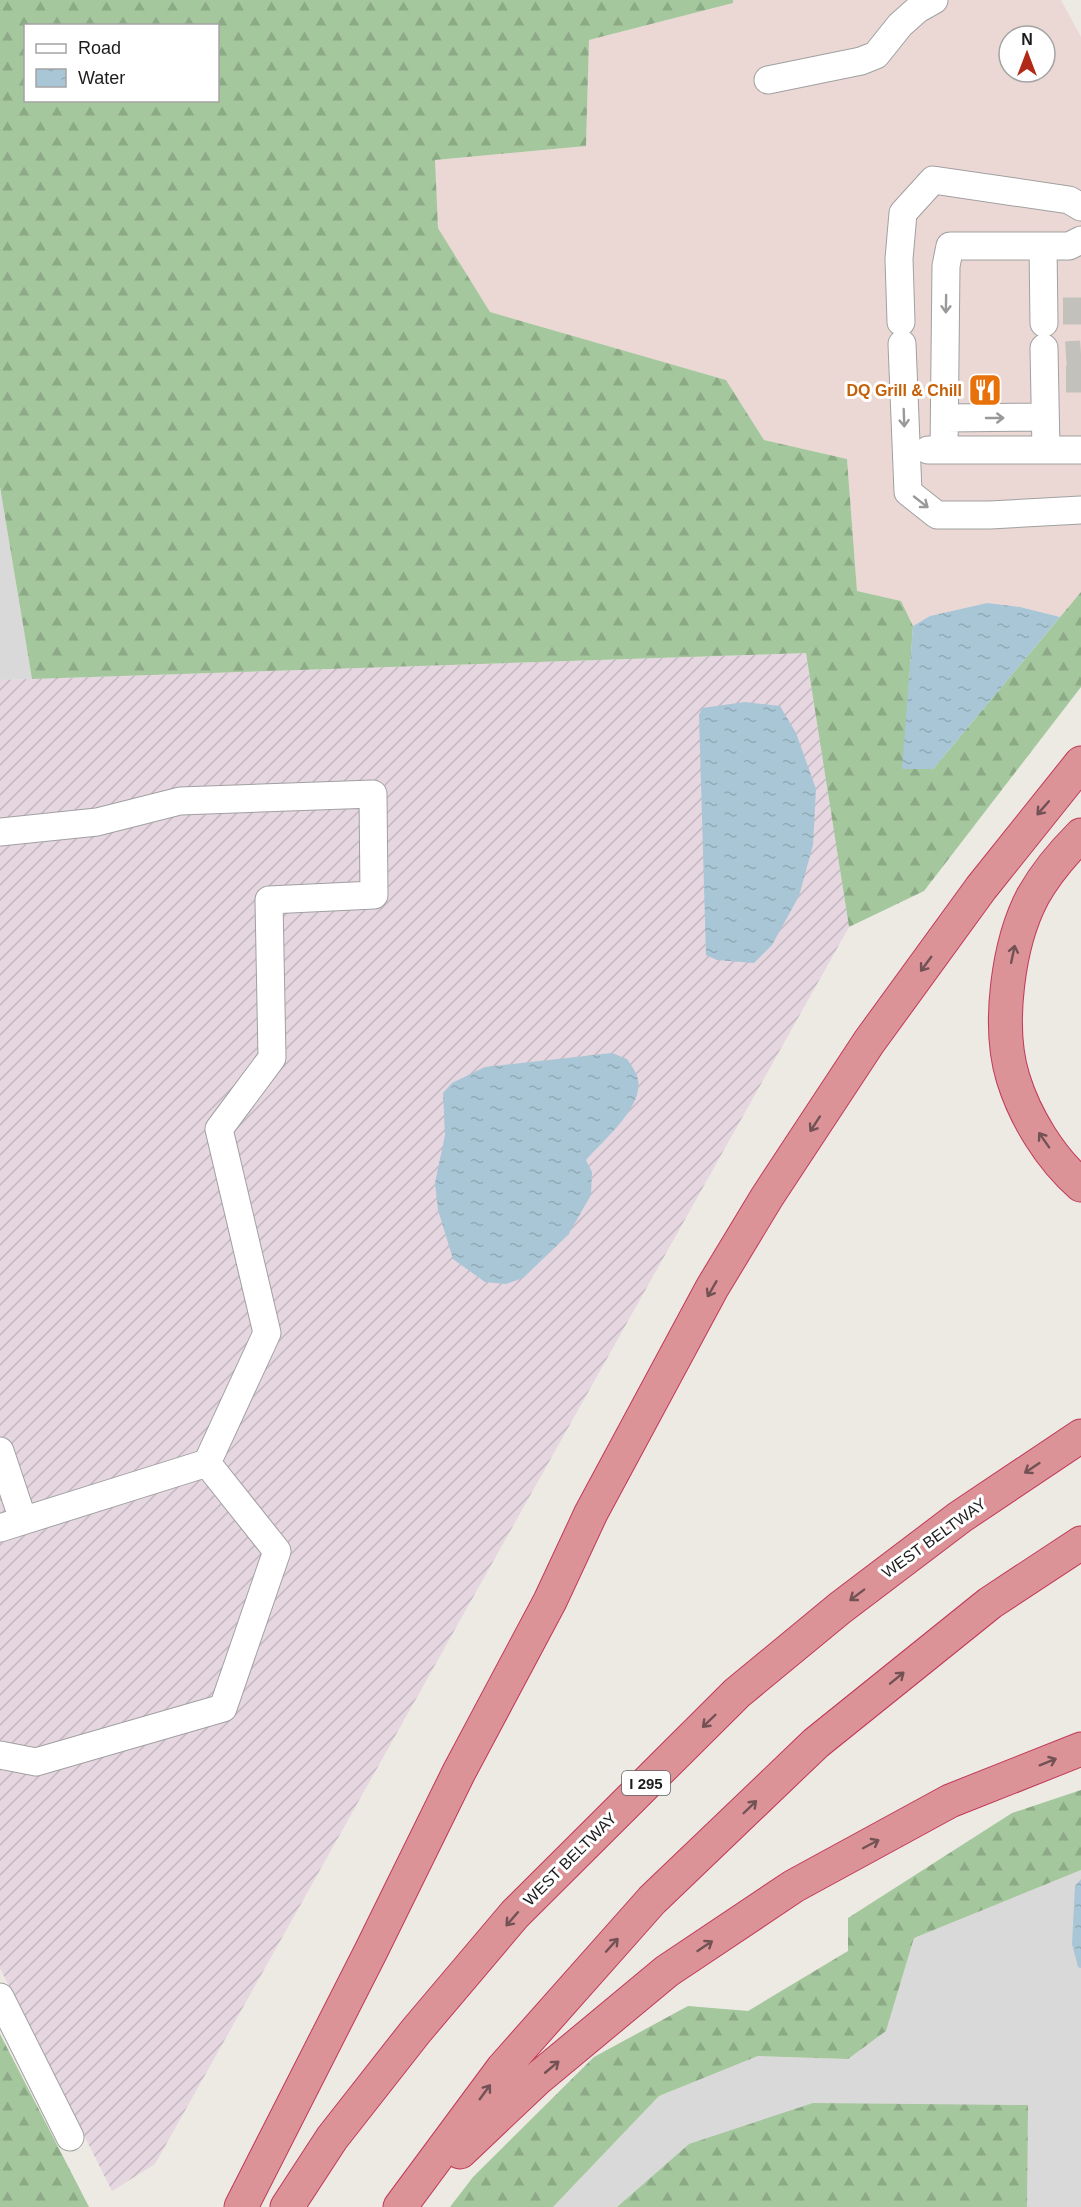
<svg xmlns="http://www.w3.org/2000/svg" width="1081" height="2207" viewBox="0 0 1081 2207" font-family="Helvetica,sans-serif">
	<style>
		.residential { fill: #dad9d9 }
		.commercial { fill: #ebd8d4; fill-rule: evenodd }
		.industrial { fill: url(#industrial-furrows) }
		.forest { fill: url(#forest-firs); fill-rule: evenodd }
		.water { fill: url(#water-ripples) }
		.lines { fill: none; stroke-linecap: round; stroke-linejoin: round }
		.minor-tunnel { stroke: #c2c1bb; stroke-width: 27; stroke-dasharray: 27 14; stroke-linecap: butt }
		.minor-casing { stroke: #a0a0a0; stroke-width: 29 }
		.highway-casing { stroke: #c23858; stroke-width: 35 }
		.minor { stroke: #fff; stroke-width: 27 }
		.highway { stroke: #db9398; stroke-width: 33 }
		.oneway { stroke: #999 }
		.oneway2 { stroke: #725254 }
		.labels { text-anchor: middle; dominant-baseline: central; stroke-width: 6; stroke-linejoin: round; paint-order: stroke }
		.shield { fill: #fff; stroke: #606060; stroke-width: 1.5 }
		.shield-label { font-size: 15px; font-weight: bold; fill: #1c1c1c }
		.food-label { font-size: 16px; font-weight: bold; fill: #c56008; stroke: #fff; text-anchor: end }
		.street-label { font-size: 16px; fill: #1c1c1c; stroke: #fff }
	</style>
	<defs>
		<pattern id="industrial-furrows" width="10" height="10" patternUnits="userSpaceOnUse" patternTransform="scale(1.5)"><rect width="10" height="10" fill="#e5d6e0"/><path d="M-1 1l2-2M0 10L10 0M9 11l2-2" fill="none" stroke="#c4b7c0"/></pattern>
		<pattern id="forest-firs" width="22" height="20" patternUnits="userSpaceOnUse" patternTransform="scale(1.5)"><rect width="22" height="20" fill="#a4c79d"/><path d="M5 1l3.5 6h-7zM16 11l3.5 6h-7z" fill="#8daa87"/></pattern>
		<pattern id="water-ripples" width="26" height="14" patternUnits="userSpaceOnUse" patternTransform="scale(1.5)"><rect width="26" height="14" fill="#a8c6d5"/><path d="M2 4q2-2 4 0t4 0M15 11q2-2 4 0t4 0" fill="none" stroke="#90aab6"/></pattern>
	</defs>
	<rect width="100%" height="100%" fill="#eceae3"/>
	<path class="residential" d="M 0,487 L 32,679 L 0,680 Z
		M 1081,1870 L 1081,2207 L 1027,2207 L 1027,2105 L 689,2144 L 617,2207 L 553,2207 L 659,2096 L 758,2056 L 848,2059 L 886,2031 L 914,1938 Z"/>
	<path class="commercial" d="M 733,0 L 1061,0 L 1081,37 L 1081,592 L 1060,617 L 1020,607 L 987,603 L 930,616 L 913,626 L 901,601 L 857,591 L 847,459 L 764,440 L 726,380 L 490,312 L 438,228 L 434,160 L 586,146 L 589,40 L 733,3 ZM 1009,36 L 1045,36 L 1045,72 L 1009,72 Z"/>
	<path class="industrial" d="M 806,653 L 849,927 L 155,2164 L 112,2191 L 0,1968 L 0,680 Z"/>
	<path class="forest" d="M 0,0 L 733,0 L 733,3 L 589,40 L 586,146 L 435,160 L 438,228 L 490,312 L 726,380 L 764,440 L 847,459 L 857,591 L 901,601 L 913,626 L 903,769 L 933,769 L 1081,592 L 1081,687 L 924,891 L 849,927 L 806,653 L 32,679 L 0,487 ZM 26,26 L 218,26 L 218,100 L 26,100 Z
		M 1081,1790 L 1081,1870 L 914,1938 L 886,2031 L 848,2059 L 758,2056 L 659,2096 L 553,2207 L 450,2207 L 473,2177 L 594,2057 L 688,2006 L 748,2011 L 848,1951 L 848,1918 L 1012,1813 Z
		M 0,2034 L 89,2207 L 0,2207 Z
		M 813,2103 L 1028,2105 L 1027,2207 L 617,2207 L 689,2144 Z"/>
	<path class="water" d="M 987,603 L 1020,607 L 1060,617 L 933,769 L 902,769 L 913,626 L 930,616 Z
		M 745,702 L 780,706 L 796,733 L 816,789 L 813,845 L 799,896 L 772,945 L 754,963 L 717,960 L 706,955 L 699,715 L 702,708 Z
		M 612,1053 L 627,1059 C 631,1065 637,1073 638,1080 C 643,1108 603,1140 586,1160 L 592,1172 L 591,1195 L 568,1235 L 523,1278 L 506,1284 L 485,1282 L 453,1259 L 438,1210 L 435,1183 L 445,1135 L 443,1093 L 452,1083 L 485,1067 Z
		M 1081,1879 L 1081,1968 L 1078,1967 L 1072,1944 L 1075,1886 Z"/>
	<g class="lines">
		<path class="minor-tunnel" d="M 1063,311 L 1081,311
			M 1066,355 L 1081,354
			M 1066,379 L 1081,379"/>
		<defs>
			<path id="minor" d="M 768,80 L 861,61 L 876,55 L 900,25 L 918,9 L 934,0
				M 1043,246 L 1044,323
				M 901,322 L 899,259 L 903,213 L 933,180 L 1069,200 L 1081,207
				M 902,344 L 908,492 L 937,515 L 990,515 L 1081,510
				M 1044,348 L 1046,450
				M 945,418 L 1045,417
				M 928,450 L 1081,450
				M 944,450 L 946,266 L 950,246 L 1069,246 L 1081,240
				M 0,832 L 97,822 L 180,801 L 373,794 L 374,895 L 269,900 L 272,1058 L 219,1129 L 267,1333 L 207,1463
				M 0,1451 L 23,1520
				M 0,1528 L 207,1463 L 277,1551 L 223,1708 L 36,1762 L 0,1755
				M 0,1997 L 70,2137"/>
			<path id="highway" d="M 1081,835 C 1063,853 1046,873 1033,896 C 1008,943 997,1026 1013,1078 C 1025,1117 1050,1158 1081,1185
				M 460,2152 L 537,2079 L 667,1971 L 794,1886 L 950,1801 L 1081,1749
				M 241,2207 L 371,1951 L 459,1772 L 550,1601 L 591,1513 L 712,1288 L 767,1197 L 869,1042 L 981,888 L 1081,763
				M 287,2207 L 332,2138 L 416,2031 L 515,1914 L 737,1693 L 840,1608 L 960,1517 L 1081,1436
				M 400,2207 L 503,2068 L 652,1900 L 816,1743 L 990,1603 L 1081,1543"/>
		</defs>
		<use href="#minor" class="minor-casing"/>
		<use href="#highway" class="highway-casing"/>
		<use href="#minor" class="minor"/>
		<use href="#highway" class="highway"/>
	</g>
	<defs><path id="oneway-shaft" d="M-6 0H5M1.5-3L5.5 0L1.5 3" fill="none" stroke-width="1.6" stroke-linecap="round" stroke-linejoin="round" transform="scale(1.5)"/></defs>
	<g class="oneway">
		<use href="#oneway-shaft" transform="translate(946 304) rotate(91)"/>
		<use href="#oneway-shaft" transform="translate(904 418) rotate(88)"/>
		<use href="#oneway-shaft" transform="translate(995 418)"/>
		<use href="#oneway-shaft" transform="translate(921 502) rotate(38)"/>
	</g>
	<g class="oneway2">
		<use href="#oneway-shaft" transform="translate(1043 808) rotate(131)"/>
		<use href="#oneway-shaft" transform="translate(1013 954) rotate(-78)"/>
		<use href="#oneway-shaft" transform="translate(926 964) rotate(126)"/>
		<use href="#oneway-shaft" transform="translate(815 1124) rotate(123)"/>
		<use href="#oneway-shaft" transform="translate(1044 1140) rotate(-125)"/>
		<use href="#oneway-shaft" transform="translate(712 1289) rotate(120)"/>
		<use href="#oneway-shaft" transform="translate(1032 1468) rotate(146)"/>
		<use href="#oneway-shaft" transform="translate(857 1595) rotate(143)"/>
		<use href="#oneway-shaft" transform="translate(897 1678) rotate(-39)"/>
		<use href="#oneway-shaft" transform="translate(709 1721) rotate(136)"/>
		<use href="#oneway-shaft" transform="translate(1048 1762) rotate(-22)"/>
		<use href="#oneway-shaft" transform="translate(750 1807) rotate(-44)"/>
		<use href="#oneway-shaft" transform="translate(871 1844) rotate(-28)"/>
		<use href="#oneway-shaft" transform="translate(512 1919) rotate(131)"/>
		<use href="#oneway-shaft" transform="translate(612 1945) rotate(-48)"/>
		<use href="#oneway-shaft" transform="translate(705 1946) rotate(-34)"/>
		<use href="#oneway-shaft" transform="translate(552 2067) rotate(-40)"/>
		<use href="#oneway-shaft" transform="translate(485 2092) rotate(-54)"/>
	</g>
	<defs>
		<symbol id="restaurant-square" viewBox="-11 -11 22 22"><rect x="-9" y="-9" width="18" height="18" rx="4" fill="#e8710a" stroke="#fff"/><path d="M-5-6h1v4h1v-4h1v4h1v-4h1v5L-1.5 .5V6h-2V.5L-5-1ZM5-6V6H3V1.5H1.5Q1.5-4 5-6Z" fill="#fff"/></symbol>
	</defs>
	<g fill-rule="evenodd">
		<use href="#restaurant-square" x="966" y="371" width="38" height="38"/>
	</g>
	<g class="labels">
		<rect class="shield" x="622" y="1771" width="48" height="24" rx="4.5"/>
		<g class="shield-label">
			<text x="646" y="1783">I 295</text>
		</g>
		<g class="food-label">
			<text x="962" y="390">DQ Grill &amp; Chill</text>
		</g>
		<g class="street-label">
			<text transform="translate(934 1538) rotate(-36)">WEST BELTWAY</text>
			<text transform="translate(570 1859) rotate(-45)">WEST BELTWAY</text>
		</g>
	</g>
	<rect x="24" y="24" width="195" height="78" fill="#ffffff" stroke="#a4a4a4" stroke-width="1.5"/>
	<rect x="36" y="44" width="30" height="9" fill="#ffffff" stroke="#a4a4a4" stroke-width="1.5"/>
	<text x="78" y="54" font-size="18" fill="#1c1c1c">Road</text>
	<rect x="36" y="69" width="30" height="18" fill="url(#water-ripples)" stroke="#a4a4a4" stroke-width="1.5"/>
	<text x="78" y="84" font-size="18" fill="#1c1c1c">Water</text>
	<g transform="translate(1027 54)"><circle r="28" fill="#ffffff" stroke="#a4a4a4" stroke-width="1.5"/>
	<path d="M0-4.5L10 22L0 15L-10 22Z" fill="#b12917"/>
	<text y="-9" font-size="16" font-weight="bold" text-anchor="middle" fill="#1c1c1c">N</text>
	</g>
</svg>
